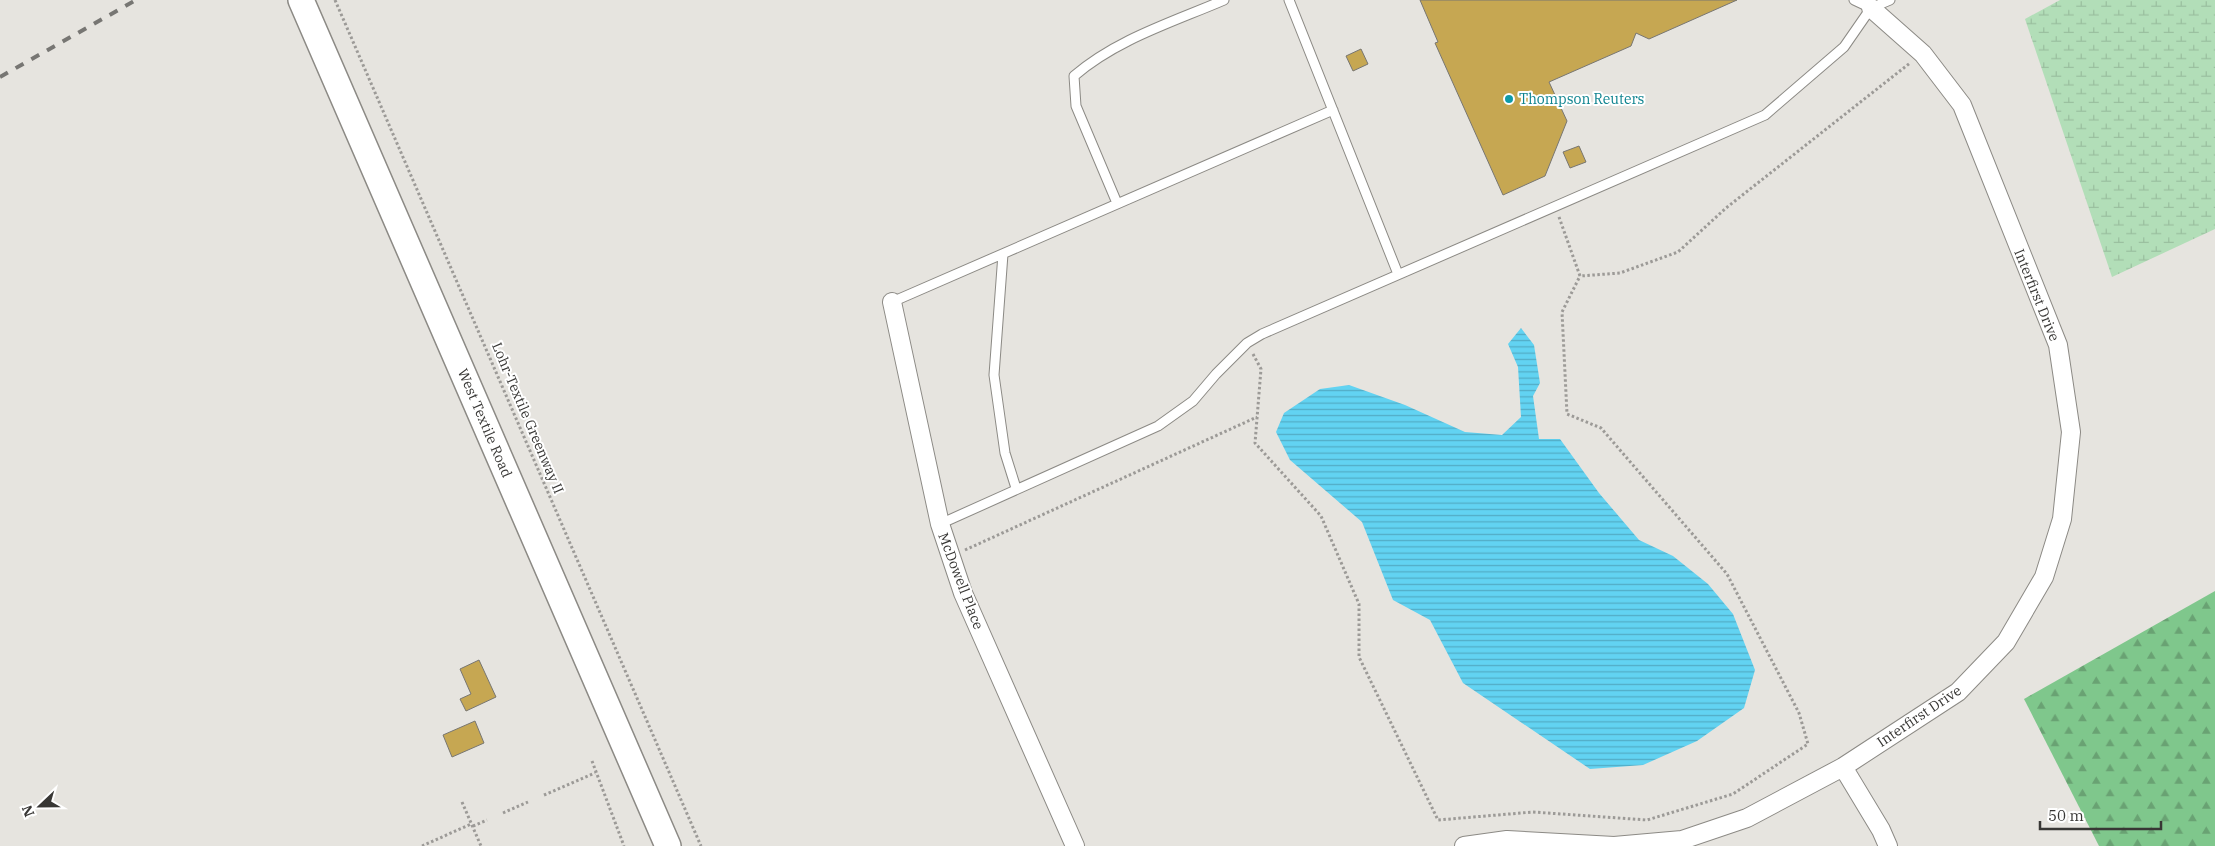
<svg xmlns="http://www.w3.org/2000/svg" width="2215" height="846" viewBox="0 0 2215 846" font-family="'IBM Plex Serif',serif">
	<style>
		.forest { fill: url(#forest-firs) }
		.wetland { fill: url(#wetland-marsh) }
		.water { fill: url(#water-rules) }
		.building { fill: #c6a752; stroke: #787671 }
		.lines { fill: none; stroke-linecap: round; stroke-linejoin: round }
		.lane-casing { stroke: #8c8a85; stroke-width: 11 }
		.street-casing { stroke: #8c8a85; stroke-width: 20 }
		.secondary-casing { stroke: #8c8a85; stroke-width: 28 }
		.path { stroke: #9c9a97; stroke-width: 3; stroke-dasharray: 2.5 2.5; stroke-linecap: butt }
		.lane { stroke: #fff; stroke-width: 9 }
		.street { stroke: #fff; stroke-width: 18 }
		.secondary { stroke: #fff; stroke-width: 25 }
		.rail { stroke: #777673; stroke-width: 4; stroke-dasharray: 9 9; stroke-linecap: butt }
		.culture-dot { fill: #0f9aa8; stroke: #fff; stroke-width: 2 }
		.labels { text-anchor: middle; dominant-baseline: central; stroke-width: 4; stroke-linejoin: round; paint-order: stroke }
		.culture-label { font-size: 14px; fill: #0d838f; stroke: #fff; text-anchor: start }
		.street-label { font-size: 14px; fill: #383735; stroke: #fff }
	</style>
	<defs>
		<pattern id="forest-firs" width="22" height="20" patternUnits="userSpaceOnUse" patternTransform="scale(1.25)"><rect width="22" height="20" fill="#7fc78c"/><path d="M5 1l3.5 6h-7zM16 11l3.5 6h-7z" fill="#69a273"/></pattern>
		<pattern id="wetland-marsh" width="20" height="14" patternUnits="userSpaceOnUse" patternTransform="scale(1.25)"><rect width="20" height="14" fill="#b2deb8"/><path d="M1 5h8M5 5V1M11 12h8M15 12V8" fill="none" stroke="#9abf9f"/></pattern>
		<pattern id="water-rules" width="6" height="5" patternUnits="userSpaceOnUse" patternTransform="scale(1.25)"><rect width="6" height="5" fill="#62d3f2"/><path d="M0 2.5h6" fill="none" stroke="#52acc5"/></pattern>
	</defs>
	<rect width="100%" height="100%" fill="#e6e4df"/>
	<path class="forest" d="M 2215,591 L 2215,846 L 2099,846 L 2024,699 Z"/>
	<path class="wetland" d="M 2060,0 L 2215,0 L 2215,229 L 2112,277 L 2025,19 Z"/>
	<path class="water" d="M 1521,328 L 1534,345 L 1540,383 L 1533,396 L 1539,439 L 1560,439 L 1599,493 L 1639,540 L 1673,556 L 1708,584 L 1733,614 L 1755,670 L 1744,708 L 1697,741 L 1643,765 L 1590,769 L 1463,683 L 1430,620 L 1393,600 L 1362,522 L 1290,460 L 1276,432 L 1284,413 L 1320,389 L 1349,385 L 1405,405 L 1465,432 L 1502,435 L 1521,417 L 1518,367 L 1508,344 Z"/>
	<path class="building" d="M 1420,0 L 1737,0 L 1649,39 L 1636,33 L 1631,46 L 1549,82 L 1567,121 L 1545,176 L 1503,195 L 1435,43 L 1438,42 Z
		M 1361,49 L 1368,64 L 1353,71 L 1346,56 Z
		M 1579,146 L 1586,162 L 1570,168 L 1563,152 Z
		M 479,660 L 496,697 L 466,711 L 460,699 L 471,694 L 460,669 Z
		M 475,721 L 484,743 L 452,757 L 443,735 Z"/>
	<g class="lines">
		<defs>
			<path id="lane" d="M 1289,0 L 1398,274
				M 1854,0 L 1871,8 L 1866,0
				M 1117,203 L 1076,106 L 1074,76 C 1117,39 1173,22 1224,0
				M 1003,254 L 994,375 L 1005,453 L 1016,488
				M 892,302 L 1333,110
				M 940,524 L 1158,426 L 1193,401 L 1216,374 L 1247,343 L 1262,334 L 1765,115 L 1844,47 L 1871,8 L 1890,0"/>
			<path id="street" d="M 892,302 L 940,524 L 963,593 L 1075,846
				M 1843,767 L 1881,830 L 1888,846
				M 1464,846 L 1507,840 L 1614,846 L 1682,840 L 1747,818 L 1843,767 L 1958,692 L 2006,642 L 2044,577 L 2062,519 L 2071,432 L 2058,345 L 1962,105 L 1923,54 L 1871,8"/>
			<path id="secondary" d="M 301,0 L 668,846"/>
		</defs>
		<use href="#lane" class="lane-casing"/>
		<use href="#street" class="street-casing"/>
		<use href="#secondary" class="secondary-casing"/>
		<path class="path" d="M 335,0 L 701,846
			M 1559,217 L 1580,276 L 1620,273 L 1678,252 L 1726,208 L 1910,63
			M 1253,354 L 1261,369 L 1255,443 L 1321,516 L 1359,604 L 1359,657 L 1438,820 L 1533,812 L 1647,820 L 1733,794 L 1808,744 L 1799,713 L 1727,574 L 1601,428 L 1567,414 L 1562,312 L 1580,276
			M 965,550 L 1257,417
			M 592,761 L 624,846
			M 544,795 L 595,773
			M 462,802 L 481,846
			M 503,813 L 528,802
			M 473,826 L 487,820
			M 422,846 L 471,824"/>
		<use href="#lane" class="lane"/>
		<use href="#street" class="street"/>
		<use href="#secondary" class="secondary"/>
		<path class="rail" d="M 0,77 L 136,0"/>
	</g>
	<circle class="culture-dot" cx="1509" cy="99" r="5"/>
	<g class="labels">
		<g class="culture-label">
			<text x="1519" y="99">Thompson Reuters</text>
		</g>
		<g class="street-label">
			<text transform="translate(2037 295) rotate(68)">Interfirst Drive</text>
			<text transform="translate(528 418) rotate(67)">Lohr-Textile Greenway II</text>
			<text transform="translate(485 423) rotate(67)">West Textile Road</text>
			<text transform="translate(961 581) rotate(69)">McDowell Place</text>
			<text transform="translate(1919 716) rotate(-34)">Interfirst Drive</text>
		</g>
	</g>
	<g transform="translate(40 806) rotate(248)" stroke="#ffffff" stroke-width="4" paint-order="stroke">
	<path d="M0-4L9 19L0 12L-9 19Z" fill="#383735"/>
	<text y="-8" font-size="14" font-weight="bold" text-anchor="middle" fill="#383735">N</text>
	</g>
	<path d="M2040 821v8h121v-8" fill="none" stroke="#383735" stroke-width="2.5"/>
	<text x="2048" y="821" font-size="15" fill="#383735" stroke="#ffffff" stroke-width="4" paint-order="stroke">50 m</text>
</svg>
